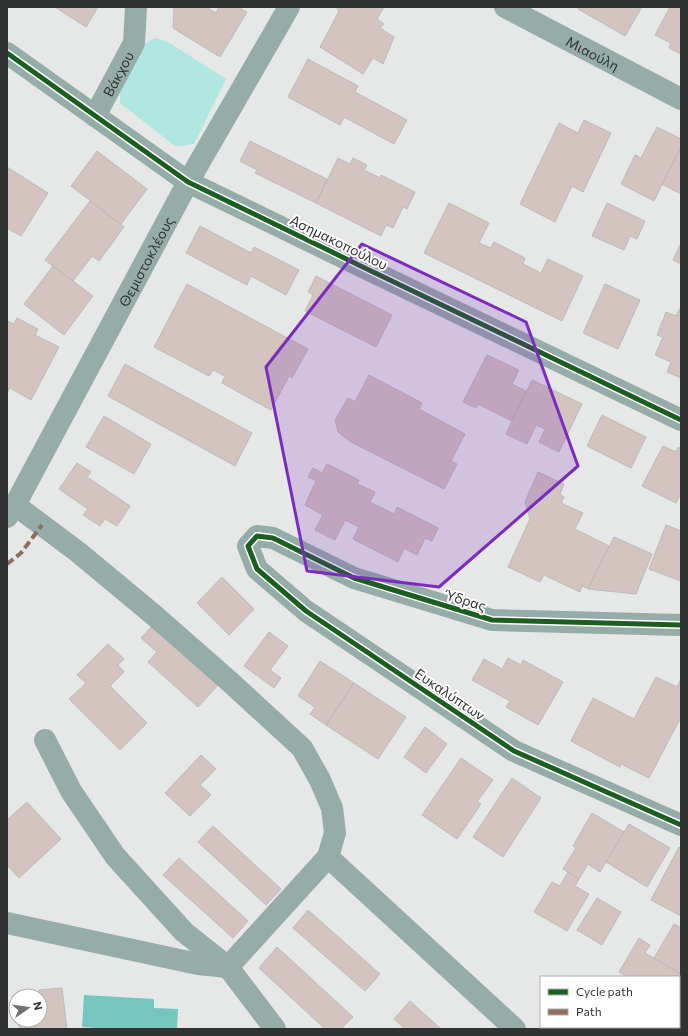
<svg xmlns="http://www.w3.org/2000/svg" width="688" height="1036" viewBox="0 0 688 1036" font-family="Commissioner,sans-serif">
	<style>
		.green { fill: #b1e7e1 }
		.water { fill: #75c6bf }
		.building { fill: #d3c4bf; stroke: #bbb }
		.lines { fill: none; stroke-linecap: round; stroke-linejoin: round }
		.minor { stroke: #95aca9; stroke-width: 22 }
		.quiet { stroke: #8d6e63; stroke-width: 4; stroke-dasharray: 8 4; stroke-linecap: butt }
		.cycleway-casing { stroke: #fff; stroke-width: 8 }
		.cycleway { stroke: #1b5e20; stroke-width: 5 }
		.marked { fill: #7b2cbf; fill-opacity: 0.2; stroke: #7b2cbf; stroke-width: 3; stroke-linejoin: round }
		.labels { text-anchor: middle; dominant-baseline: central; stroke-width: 4; stroke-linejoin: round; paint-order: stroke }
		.street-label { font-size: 14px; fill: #313332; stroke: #fff }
	</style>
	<rect width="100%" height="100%" fill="#e6e8e8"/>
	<path class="green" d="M 155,38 L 168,42 L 226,79 L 194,144 L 183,146 L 175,146 L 120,103 L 120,90 L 132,65 L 146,43 Z"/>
	<path class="water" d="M 84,995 L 154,999 L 154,1008 L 178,1009 L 177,1029 L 109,1029 L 82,1027 Z"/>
	<path class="building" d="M 55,7 L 98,7 L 86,27 Z
		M 174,7 L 206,7 L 216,13 L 219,7 L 238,7 L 247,12 L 220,57 L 173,28 Z
		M 336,7 L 384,7 L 377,19 L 384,24 L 380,28 L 394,37 L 383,64 L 373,58 L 363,74 L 320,47 L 339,11 Z
		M 578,7 L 642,7 L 625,36 L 578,9 Z
		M 670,7 L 681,7 L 681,54 L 669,48 L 671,43 L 655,35 Z
		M 308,59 L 358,86 L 355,92 L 407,120 L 394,144 L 344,117 L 340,125 L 288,97 Z
		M 584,120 L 611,133 L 583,192 L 572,186 L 555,222 L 520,204 L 559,123 L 578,133 Z
		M 657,127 L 681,139 L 681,147 L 654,201 L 621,184 L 635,155 L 641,158 Z
		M 250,141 L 327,179 L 316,203 L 255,173 L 257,170 L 240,161 Z
		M 681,147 L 681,194 L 662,184 Z
		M 97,151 L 147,189 L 121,224 L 71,186 Z
		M 338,158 L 350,164 L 353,158 L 367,165 L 364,170 L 380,178 L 381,175 L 415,192 L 407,209 L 403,207 L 393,228 L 386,225 L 381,236 L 316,203 Z
		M 7,167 L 48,193 L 21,236 L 7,228 Z
		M 90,201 L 124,227 L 99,261 L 92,256 L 73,281 L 45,260 Z
		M 449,203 L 489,223 L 479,243 L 491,248 L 494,242 L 525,258 L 523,264 L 541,273 L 548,259 L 583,276 L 562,321 L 424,253 Z
		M 607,203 L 645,221 L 637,239 L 630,236 L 624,250 L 592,236 Z
		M 200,226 L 251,253 L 254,247 L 299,270 L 286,295 L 251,276 L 247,285 L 186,253 Z
		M 681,243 L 681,264 L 673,260 Z
		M 53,266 L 93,296 L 64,335 L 24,304 Z
		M 316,276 L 392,315 L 376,347 L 305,311 L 313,295 L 308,292 Z
		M 187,284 L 308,349 L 292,378 L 289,376 L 271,410 L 222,383 L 225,376 L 213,370 L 209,376 L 154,347 Z
		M 605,284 L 640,300 L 618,349 L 583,333 Z
		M 680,308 L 681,308 L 681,378 L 667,372 L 671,362 L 655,355 L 663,337 L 657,335 L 666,312 L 676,316 Z
		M 17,318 L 38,329 L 35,335 L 59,347 L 31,400 L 10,388 L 7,393 L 7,321 L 14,324 Z
		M 487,355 L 519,370 L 512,384 L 526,391 L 512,421 L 478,404 L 476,408 L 463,402 Z
		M 125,364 L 252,433 L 235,466 L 108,396 Z
		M 369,375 L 422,403 L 419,409 L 465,434 L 451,461 L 457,464 L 444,489 L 351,442 L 338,432 L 335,420 L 348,398 L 355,402 Z
		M 532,380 L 582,404 L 559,452 L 539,442 L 545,429 L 536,425 L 527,444 L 506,434 Z
		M 602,415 L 646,437 L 631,468 L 587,446 Z
		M 104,416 L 151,444 L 134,474 L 86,447 Z
		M 663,446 L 676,452 L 678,447 L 681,449 L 681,493 L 676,503 L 642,486 Z
		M 77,463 L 91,472 L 87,477 L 130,506 L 117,526 L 105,519 L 100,526 L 83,515 L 88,509 L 59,489 Z
		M 327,464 L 359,480 L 357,484 L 375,492 L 370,502 L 394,514 L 397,507 L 438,528 L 432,541 L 425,538 L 417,555 L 404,548 L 398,562 L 353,539 L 359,527 L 345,520 L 335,540 L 315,530 L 323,515 L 305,505 L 316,481 L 308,477 L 313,468 L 322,473 Z
		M 538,472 L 564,484 L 560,494 L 564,497 L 561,503 L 583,513 L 575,529 L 609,546 L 588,589 L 582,586 L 580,592 L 544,575 L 540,582 L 508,567 L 530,519 L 525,502 Z
		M 666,525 L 681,531 L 681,581 L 649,569 Z
		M 614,537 L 652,554 L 636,594 L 588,589 Z
		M 222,577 L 254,609 L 229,635 L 197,603 Z
		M 152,626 L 218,685 L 198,707 L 148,662 L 157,652 L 141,638 Z
		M 269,632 L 288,646 L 270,670 L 281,678 L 274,688 L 244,666 Z
		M 108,644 L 124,659 L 118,665 L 124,672 L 110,686 L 147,723 L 120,750 L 69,699 L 86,683 L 77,675 Z
		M 508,658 L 521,665 L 523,660 L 563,682 L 538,725 L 506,707 L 510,701 L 472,680 L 484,659 L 502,669 Z
		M 320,661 L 354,683 L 326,725 L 310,714 L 315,707 L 298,696 Z
		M 656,677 L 677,687 L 681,679 L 681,719 L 680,719 L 649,778 L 621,764 L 620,767 L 571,741 L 593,698 L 634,719 Z
		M 354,683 L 406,717 L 378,759 L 326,725 Z
		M 425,727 L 447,744 L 426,773 L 404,757 Z
		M 201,755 L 216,769 L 200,785 L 211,795 L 190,816 L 165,793 Z
		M 461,758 L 493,780 L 477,802 L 481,804 L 457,839 L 422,815 Z
		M 512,778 L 541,798 L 503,857 L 473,837 Z
		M 27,802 L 61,839 L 19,878 L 7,865 L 7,820 Z
		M 592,813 L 624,832 L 600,872 L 588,864 L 579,879 L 563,869 L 576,848 L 573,846 Z
		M 629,824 L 670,848 L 647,887 L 606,862 Z
		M 213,826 L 281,889 L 266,905 L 198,842 Z
		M 679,847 L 681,848 L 681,916 L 651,900 Z
		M 179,858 L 248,921 L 233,938 L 163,875 Z
		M 568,872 L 579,879 L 575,886 L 589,894 L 567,931 L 534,912 L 552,882 L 560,886 Z
		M 597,898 L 621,912 L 602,945 L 577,930 Z
		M 308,910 L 380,974 L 365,991 L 293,928 Z
		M 674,924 L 681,928 L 681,974 L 654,958 Z
		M 639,938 L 650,945 L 645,953 L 681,974 L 681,994 L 679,992 L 679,977 L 628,977 L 619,972 Z
		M 277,947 L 353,1017 L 341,1029 L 325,1029 L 259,968 Z
		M 62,988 L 67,1029 L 20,1029 L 18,1020 L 40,1020 L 40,1011 L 42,1011 L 39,990 Z
		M 410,1001 L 441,1029 L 405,1029 L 394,1019 Z
		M 679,1007 L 681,1009 L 681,1022 L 679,1026 Z
		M 636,1027 L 678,1027 L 677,1029 L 640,1029 Z"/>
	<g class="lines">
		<g class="minor">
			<path id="s1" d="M 505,7 L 681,99"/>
			<path d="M 7,53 L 188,182 L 369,270 L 681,420"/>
			<path id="s2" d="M 95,116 L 134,43 L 136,7"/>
			<path d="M 15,505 L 78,552 L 155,616 L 229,681 L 302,748 L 320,780 L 332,808 L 335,833 L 328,857"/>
			<path id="s3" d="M 7,517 L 15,505 L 188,182 L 289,7"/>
			<path d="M 681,625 L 492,620 L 354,578 L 273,538 L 257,536 L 248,546 L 257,569 L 306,611 L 514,751 L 681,825"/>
			<path d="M 45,740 L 71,791 L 115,856 L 184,932 L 228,967 L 275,1029"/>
			<path d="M 7,923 L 198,964 L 228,967"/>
			<path d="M 228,967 L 328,857 L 515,1029"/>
		</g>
		<path class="quiet" d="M 7,564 L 21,553 L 42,525"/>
		<defs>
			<path id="cycleway" d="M 7,53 L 188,182 L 369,270 L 681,420
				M 681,625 L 492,620 L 354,578 L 273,538 L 257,536 L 248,546 L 257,569 L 306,611 L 514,751 L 681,825"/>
		</defs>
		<use href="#cycleway" class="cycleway-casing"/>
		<use href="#cycleway" class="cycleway"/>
	</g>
	<path class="marked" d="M 362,244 L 526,322 L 578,466 L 439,587 L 307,571 L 266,367 Z"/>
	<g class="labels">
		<g class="street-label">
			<text stroke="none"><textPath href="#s1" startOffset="99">Μιαούλη</textPath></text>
			<text stroke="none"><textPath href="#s2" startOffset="48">Βάκχου</textPath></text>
			<text transform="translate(339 242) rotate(26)">Ασημακοπούλου</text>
			<text stroke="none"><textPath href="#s3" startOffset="291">Θεμιστοκλέους</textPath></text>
			<text transform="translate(466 600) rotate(17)">Ύδρας</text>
			<text transform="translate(450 694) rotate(34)">Ευκαλύπτων</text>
		</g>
	</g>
	<rect width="688" height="1036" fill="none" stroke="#313332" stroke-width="16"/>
	<rect x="540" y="976" width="140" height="52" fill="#ffffff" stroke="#adadad"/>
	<rect x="548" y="989" width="20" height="6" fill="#1b5e20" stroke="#adadad"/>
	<text x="576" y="996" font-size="12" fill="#313332">Cycle path</text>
	<rect x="548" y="1009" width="20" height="6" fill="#8d6e63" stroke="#adadad"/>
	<text x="576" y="1016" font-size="12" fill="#313332">Path</text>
	<g transform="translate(28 1008) rotate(77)"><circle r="19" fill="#ffffff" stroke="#adadad"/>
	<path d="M0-3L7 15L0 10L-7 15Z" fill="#707272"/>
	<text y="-6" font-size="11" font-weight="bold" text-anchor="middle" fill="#313332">N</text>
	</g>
</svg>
